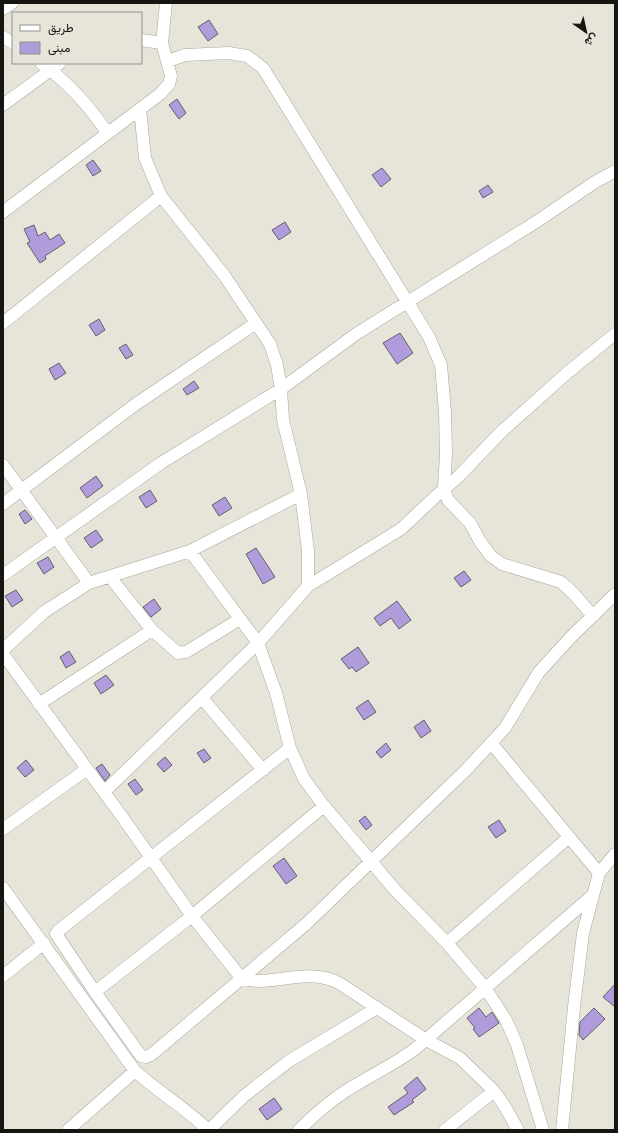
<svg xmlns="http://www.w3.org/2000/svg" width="618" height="1133" viewBox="0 0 618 1133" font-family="'Noto Sans',Vazirmatn,sans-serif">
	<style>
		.building { fill: #b09cdb; stroke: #636069 }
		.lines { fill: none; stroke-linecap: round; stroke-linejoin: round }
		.minor-casing { stroke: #aaa89e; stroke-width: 13 }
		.minor { stroke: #fff; stroke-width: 12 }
	</style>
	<rect width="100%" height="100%" fill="#e7e4da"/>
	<path class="building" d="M 209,20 L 218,34 L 208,41 L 198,27 Z
		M 177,99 L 186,113 L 179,119 L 169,105 Z
		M 93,160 L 101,171 L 93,176 L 86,165 Z
		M 382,168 L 391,179 L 381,187 L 372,175 Z
		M 488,185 L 493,192 L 483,198 L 479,191 Z
		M 285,222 L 291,232 L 279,240 L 272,230 Z
		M 34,225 L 38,236 L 45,232 L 50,240 L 59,234 L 65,243 L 45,256 L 46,259 L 40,263 L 27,243 L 30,242 L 24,229 Z
		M 99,319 L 105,330 L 96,336 L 89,325 Z
		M 400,333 L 413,353 L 397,364 L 383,343 Z
		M 126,344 L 133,355 L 126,359 L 119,348 Z
		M 59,363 L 66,373 L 55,380 L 49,369 Z
		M 194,381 L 199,388 L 187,395 L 183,389 Z
		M 96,476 L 103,486 L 87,498 L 80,488 Z
		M 150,490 L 157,501 L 146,508 L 139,497 Z
		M 225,497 L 232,508 L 219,516 L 212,505 Z
		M 25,510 L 32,519 L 25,524 L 19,514 Z
		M 96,530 L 103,540 L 91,548 L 84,538 Z
		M 256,548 L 275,577 L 263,584 L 246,554 Z
		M 48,557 L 54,567 L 44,574 L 37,563 Z
		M 464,571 L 471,580 L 461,587 L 454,578 Z
		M 16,590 L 23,600 L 12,607 L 5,596 Z
		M 154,599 L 161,609 L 151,617 L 143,607 Z
		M 397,601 L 411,620 L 399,629 L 391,618 L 380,626 L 374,618 Z
		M 358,647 L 369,663 L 356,672 L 352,667 L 349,669 L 341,659 Z
		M 69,651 L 76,662 L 66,668 L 60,657 Z
		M 106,675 L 114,685 L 101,694 L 94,683 Z
		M 368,700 L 376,712 L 364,720 L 356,708 Z
		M 424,720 L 431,731 L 421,738 L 414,727 Z
		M 386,743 L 391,750 L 381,758 L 376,752 Z
		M 204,749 L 211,758 L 204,763 L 197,753 Z
		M 165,757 L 172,765 L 164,772 L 157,764 Z
		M 26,760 L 34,770 L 25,777 L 17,768 Z
		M 102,764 L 110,775 L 105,781 L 96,768 Z
		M 135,779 L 143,790 L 136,795 L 128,784 Z
		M 365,816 L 372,825 L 366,830 L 359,821 Z
		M 499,820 L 506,831 L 496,838 L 488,827 Z
		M 284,858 L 297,876 L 286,884 L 273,866 Z
		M 615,984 L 615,1007 L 603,997 Z
		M 479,1008 L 486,1017 L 492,1012 L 499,1023 L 479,1037 L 473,1029 L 475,1028 L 467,1018 Z
		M 594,1008 L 605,1019 L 583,1040 L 579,1035 L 580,1022 Z
		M 417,1077 L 426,1089 L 412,1100 L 414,1102 L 394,1115 L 388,1107 L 408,1093 L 404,1088 Z
		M 274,1098 L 282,1109 L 267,1120 L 259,1109 Z"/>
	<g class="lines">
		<defs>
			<path id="minor" d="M 3,9 L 12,3
				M 3,37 L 13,43
				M 141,40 L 162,43
				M 168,61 L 185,55 L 228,53 L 247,56 L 263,68 L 429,337 L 441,365 L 445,412 L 446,453 L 444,489 L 448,500 L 470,523 L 481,543 L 491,556 L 502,564 L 561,582 L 573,593 L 593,616
				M 41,63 C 68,82 89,106 107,132
				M 3,105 L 60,63
				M 140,109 L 145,158 L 161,196 L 224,275 L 270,344 L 277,365 L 281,389 L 283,420 L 301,494 L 308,551 L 308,586
				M 3,212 L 160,94 L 169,84 L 171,76 L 162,43 L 166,3
				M 3,323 L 161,196
				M 3,465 L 89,583
				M 3,504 L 136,404 L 256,323
				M 190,551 L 258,643 L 276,693 L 290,748 L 304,779 L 324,806 L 396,891 L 447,943 L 486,989 L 506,1020 L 517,1045 L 543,1130
				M 3,575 L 161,463 L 281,389 L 356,334 L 536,222 L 595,182 L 615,171
				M 110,577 L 152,630 L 178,653 L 186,652 L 240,619
				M 3,650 L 44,612 L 89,583 L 190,551 L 301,494
				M 3,654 L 123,818 L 192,916 L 242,979 C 276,987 305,966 339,983 L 426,1040 L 460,1058 L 494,1091 L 504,1105 L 518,1130
				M 202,698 L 263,770
				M 39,704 L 152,630
				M 492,744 L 599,873
				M 290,748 L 58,931 L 56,934 L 95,992 L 141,1056 L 146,1057 L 151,1055 L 306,924 L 465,771 L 505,728 L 539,672 L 570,638 L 615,594
				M 104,792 L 258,643 L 308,586 L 401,529 L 436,496 L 458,477 L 501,432 L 567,373 L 615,334
				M 3,829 L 87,769
				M 3,888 L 135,1071 C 158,1092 186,1108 208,1130
				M 447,943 L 569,837
				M 3,976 L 44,943
				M 95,992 L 192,916 L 324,806
				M 68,1130 L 135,1071
				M 209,1130 L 244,1096 L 289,1061 L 377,1008
				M 299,1130 C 317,1112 337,1095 359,1083 C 378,1072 397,1062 415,1049 L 593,895
				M 445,1130 L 494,1091
				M 562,1130 L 574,1007 L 583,933 L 599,873 L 615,854"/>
		</defs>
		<use href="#minor" class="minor-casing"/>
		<use href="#minor" class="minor"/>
	</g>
	<rect width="618" height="1133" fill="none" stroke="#161512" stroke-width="8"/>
	<rect x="12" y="12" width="130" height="52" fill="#e7e4da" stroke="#93918a"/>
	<rect x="20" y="25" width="20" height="6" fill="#ffffff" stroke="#93918a"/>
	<text x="48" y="32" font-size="12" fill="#161512">طريق</text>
	<rect x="20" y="42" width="20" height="12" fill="#b09cdb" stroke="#93918a"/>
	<text x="48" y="52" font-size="12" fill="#161512">مبنى</text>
	<g transform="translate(586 32) rotate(146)" stroke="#e7e4da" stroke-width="3" paint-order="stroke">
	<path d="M0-3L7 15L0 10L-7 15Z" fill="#161512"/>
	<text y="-6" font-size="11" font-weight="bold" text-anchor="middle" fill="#161512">ش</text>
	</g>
</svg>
